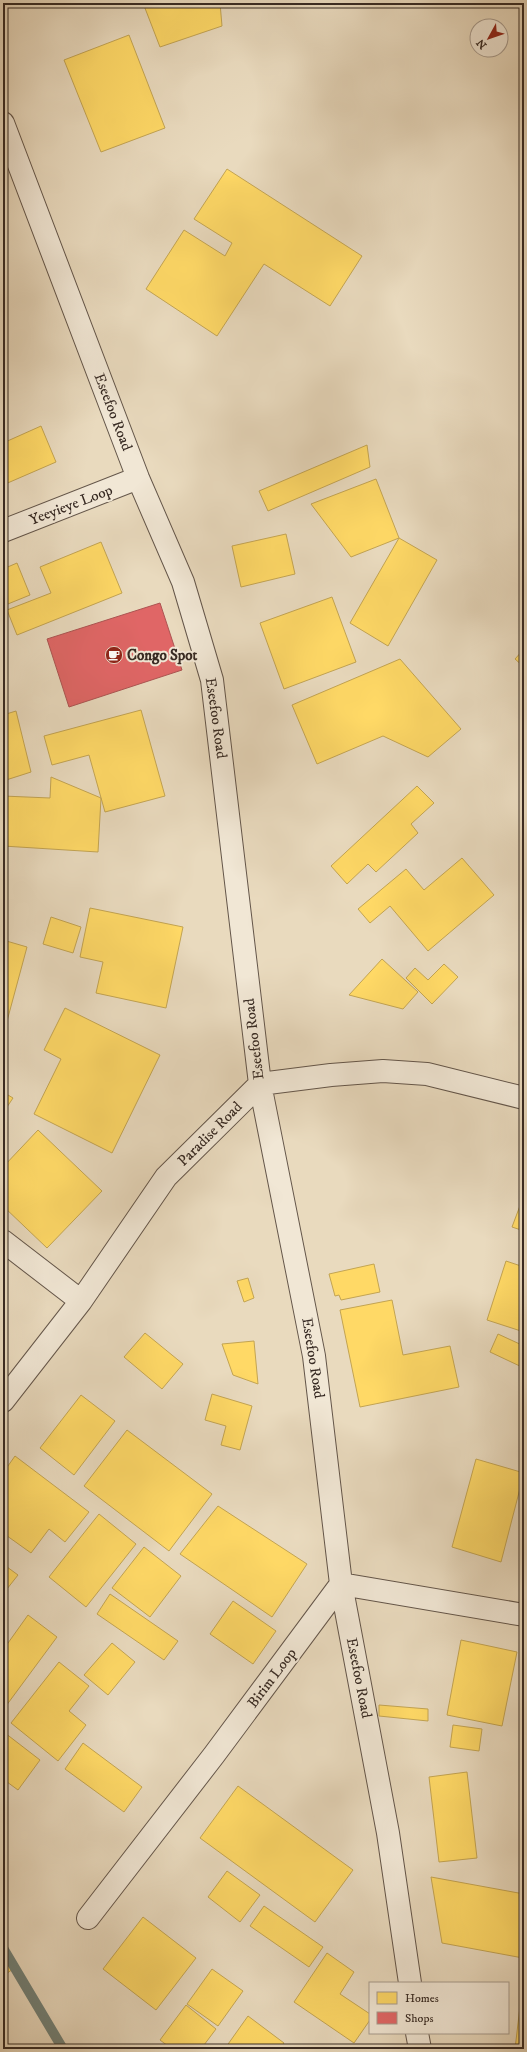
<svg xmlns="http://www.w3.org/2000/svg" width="527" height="2052" viewBox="0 0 527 2052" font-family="'IM FELL DW Pica',serif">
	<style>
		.homes { fill: #ffd966; stroke: #c3a452 }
		.shops { fill: #e06666; stroke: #ad5452 }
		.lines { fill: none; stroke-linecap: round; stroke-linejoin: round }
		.stream { stroke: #718178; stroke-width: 10 }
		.minor-casing { stroke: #64564a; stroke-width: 24 }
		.minor { stroke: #f1e7d5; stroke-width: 22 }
		.labels { text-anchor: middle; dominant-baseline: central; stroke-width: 4; stroke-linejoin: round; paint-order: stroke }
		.street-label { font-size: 15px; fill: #372a23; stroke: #f1e7d5 }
		.poi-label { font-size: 15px; font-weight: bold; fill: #372a23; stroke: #f1e7d5; text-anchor: start }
	</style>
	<rect width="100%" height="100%" fill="#e9dabe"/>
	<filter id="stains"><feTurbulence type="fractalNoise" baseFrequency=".005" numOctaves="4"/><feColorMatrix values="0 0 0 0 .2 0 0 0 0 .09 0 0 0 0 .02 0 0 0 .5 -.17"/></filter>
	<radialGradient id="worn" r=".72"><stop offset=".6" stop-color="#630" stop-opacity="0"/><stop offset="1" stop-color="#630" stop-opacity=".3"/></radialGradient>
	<path class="homes" d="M 143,3 L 220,3 L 222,26 L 160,47 Z
		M 129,35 L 165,128 L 101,152 L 64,60 Z
		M 227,169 L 362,256 L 330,306 L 264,264 L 217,336 L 146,289 L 184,230 L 225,256 L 232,243 L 194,219 Z
		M 41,426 L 56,462 L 3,485 L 3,443 Z
		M 367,445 L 370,467 L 268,511 L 259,491 Z
		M 376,479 L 399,538 L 351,557 L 311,504 Z
		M 286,534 L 295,574 L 241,587 L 232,546 Z
		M 399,538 L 437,560 L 388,646 L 350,623 Z
		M 101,542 L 122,593 L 17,635 L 7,610 L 51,593 L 40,567 Z
		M 17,563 L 30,595 L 3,606 L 3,569 Z
		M 332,597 L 356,662 L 284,689 L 260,623 Z
		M 524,649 L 524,667 L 515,659 Z
		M 400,659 L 461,729 L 428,757 L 383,736 L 317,764 L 292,705 Z
		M 141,710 L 165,796 L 105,812 L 89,755 L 52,765 L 44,736 Z
		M 16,711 L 31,772 L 3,781 L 3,715 Z
		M 51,777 L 101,798 L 98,852 L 3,846 L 3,796 L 50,798 Z
		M 417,786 L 434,803 L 411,824 L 418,833 L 376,872 L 368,864 L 347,884 L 331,866 Z
		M 462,858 L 494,895 L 428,951 L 390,906 L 370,923 L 358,909 L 406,869 L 424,890 Z
		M 90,908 L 183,927 L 166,1008 L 96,993 L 103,962 L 80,957 Z
		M 51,917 L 81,927 L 73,953 L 43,944 Z
		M 3,940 L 27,947 L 3,1036 Z
		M 382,959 L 418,992 L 403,1009 L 349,995 Z
		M 444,964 L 458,977 L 432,1004 L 406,978 L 415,968 L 428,980 Z
		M 65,1008 L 160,1055 L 112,1153 L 34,1114 L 61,1059 L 44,1050 Z
		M 3,1092 L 13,1098 L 3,1113 Z
		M 38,1130 L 102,1191 L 47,1248 L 3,1206 L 3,1167 Z
		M 524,1195 L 524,1231 L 512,1227 Z
		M 506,1261 L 524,1267 L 524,1332 L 487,1320 Z
		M 374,1264 L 380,1292 L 341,1300 L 339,1295 L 335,1296 L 329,1274 Z
		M 248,1278 L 254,1298 L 244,1302 L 237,1281 Z
		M 392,1300 L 403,1355 L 450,1346 L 459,1387 L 360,1407 L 340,1310 Z
		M 145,1333 L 183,1364 L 162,1389 L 124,1357 Z
		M 498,1334 L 524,1346 L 524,1368 L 490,1352 Z
		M 254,1341 L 258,1384 L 233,1375 L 222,1344 Z
		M 212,1394 L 252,1406 L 240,1450 L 221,1445 L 226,1426 L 205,1420 Z
		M 81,1395 L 115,1421 L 74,1475 L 40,1448 Z
		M 127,1430 L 212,1494 L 169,1551 L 84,1486 Z
		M 15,1456 L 89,1512 L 65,1542 L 49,1529 L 31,1553 L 3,1533 L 3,1473 Z
		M 476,1459 L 524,1473 L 501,1562 L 452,1547 Z
		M 524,1475 L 524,1488 L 520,1486 Z
		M 218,1506 L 307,1564 L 272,1617 L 180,1554 Z
		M 99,1514 L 136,1544 L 86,1607 L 49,1577 Z
		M 144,1547 L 181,1576 L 150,1617 L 112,1588 Z
		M 3,1564 L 18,1575 L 3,1594 Z
		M 110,1594 L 178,1641 L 164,1660 L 97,1614 Z
		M 233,1601 L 276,1631 L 253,1664 L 210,1634 Z
		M 28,1615 L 57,1637 L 3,1710 L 3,1650 Z
		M 461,1640 L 517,1652 L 502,1726 L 447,1715 Z
		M 112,1643 L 135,1662 L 108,1695 L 84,1675 Z
		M 59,1662 L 89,1686 L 69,1711 L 86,1725 L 58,1761 L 11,1723 Z
		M 379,1705 L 428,1709 L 428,1721 L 379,1716 Z
		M 453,1725 L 482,1729 L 479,1751 L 450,1747 Z
		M 5,1733 L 40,1760 L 18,1790 L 3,1779 L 3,1735 Z
		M 83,1743 L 142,1787 L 124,1812 L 65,1769 Z
		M 467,1772 L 477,1858 L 439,1862 L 429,1777 Z
		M 238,1786 L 353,1870 L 315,1922 L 200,1838 Z
		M 227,1871 L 260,1895 L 240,1922 L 208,1897 Z
		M 431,1877 L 524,1894 L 523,1958 L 442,1943 Z
		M 264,1906 L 323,1947 L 309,1967 L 250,1926 Z
		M 143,1917 L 196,1958 L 156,2010 L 103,1969 Z
		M 327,1953 L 354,1972 L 340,1994 L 370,2014 L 370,2020 L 354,2043 L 294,2002 Z
		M 3,1954 L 13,1969 L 3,1976 Z
		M 212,1969 L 243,1991 L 218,2026 L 187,2004 Z
		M 521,1998 L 524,1998 L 524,2049 L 515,2049 Z
		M 186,2005 L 216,2029 L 201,2049 L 172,2049 L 160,2040 Z
		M 248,2016 L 284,2043 L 280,2049 L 229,2049 L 226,2047 Z"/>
	<path class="shops" d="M 160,603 L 182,670 L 69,707 L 47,639 Z"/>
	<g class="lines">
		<path class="stream" d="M 3,1948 L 63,2049"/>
		<defs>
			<path id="minor" d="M 3,123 L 138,478 L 183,582 L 212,680 L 260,1084 L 314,1356 L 341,1584 L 388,1833 L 410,1983
				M 3,531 L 138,478
				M 3,1241 L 81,1301
				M 3,1401 L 81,1301 L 166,1177 L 260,1084 L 331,1075 L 383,1071 L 427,1074 L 524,1098
				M 341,1584 L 524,1615
				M 88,1918 L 214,1755 L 341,1584
				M 417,2033 L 420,2049"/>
		</defs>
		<use href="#minor" class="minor-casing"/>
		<use href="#minor" class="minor"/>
	</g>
	<defs>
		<symbol id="cafe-disc" viewBox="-11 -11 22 22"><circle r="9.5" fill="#8f2418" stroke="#f1e7d5"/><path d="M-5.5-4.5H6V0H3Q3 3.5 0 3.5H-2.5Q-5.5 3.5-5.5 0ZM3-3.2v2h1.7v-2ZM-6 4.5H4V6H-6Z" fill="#fff"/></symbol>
	</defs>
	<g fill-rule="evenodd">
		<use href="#cafe-disc" x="104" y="645" width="20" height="20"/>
	</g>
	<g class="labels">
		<g class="street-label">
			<text transform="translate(113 412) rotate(69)">Eseefoo Road</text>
			<text transform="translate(71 505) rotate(-21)">Yeeyieye Loop</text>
			<text transform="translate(216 718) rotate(82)">Eseefoo Road</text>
			<text transform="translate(254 1039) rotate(-97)">Eseefoo Road</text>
			<text transform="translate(210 1134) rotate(-45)">Paradise Road</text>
			<text transform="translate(313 1358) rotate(81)">Eseefoo Road</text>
			<text transform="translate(272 1678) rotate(-53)">Birim Loop</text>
			<text transform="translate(359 1678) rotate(79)">Eseefoo Road</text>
		</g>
		<g class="poi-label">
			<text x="127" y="655">Congo Spot</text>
		</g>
	</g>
	<rect width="527" height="2052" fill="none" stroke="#e9dabe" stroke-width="16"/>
	<rect x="4" y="4" width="519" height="2044" fill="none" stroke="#372a23" stroke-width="2"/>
	<rect x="8" y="8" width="511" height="2036" fill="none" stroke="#372a23"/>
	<rect x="369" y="1982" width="140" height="52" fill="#f1e7d5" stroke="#a79b8e"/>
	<rect x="377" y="1992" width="20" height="12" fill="#ffd966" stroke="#a79b8e"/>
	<text x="405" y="2002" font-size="12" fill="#372a23">Homes</text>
	<rect x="377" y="2012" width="20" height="12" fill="#e06666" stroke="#a79b8e"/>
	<text x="405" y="2022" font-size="12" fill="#372a23">Shops</text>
	<g transform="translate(489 38) rotate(230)"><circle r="19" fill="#f1e7d5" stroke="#a79b8e"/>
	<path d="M0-3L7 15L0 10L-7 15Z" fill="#8f2418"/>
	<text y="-6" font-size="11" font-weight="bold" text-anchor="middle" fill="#372a23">N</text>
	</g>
	<rect width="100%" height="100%" filter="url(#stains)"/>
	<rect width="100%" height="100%" fill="url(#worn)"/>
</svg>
